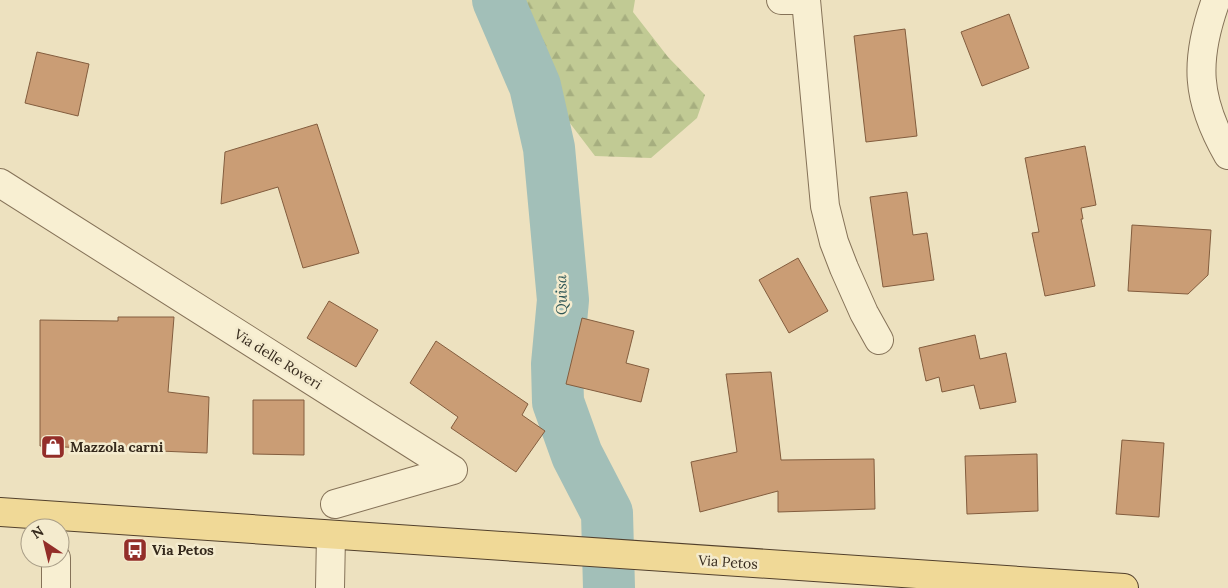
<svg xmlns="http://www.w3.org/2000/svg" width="1228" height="588" viewBox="0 0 1228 588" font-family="Lora,serif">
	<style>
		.forest { fill: url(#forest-firs) }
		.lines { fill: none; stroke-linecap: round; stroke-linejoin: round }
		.river { stroke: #a2bfb8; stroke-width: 52 }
		.building { fill: #ca9d75; stroke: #835d3e }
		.minor-casing { stroke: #857258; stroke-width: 30 }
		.major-casing { stroke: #52402c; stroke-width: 30 }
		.minor { stroke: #f8efd2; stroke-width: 28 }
		.major { stroke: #f0d997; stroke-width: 28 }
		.labels { text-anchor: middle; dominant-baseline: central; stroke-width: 5; stroke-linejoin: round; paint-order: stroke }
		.street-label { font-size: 14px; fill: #35291c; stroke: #f4ebce }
		.poi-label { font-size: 14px; font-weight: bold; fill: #35291c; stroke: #f4ebce; text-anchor: start }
		.water-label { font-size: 15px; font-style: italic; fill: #2c5454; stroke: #f4ebce }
	</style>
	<defs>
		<pattern id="forest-firs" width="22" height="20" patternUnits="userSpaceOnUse" patternTransform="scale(1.25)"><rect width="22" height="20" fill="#c1ca94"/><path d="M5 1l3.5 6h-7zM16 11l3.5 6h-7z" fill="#a6ae7f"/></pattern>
	</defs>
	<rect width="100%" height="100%" fill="#ede1bf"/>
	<path class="forest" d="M 513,0 L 635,0 L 633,12 L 668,57 L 705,95 L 697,118 L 651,158 L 595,156 L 531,72 Z"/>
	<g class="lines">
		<path class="river" d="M 498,0 L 535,86 L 549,148 L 563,300 L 557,364 L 558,402 L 577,455 L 607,513 L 609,588"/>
	</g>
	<path class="building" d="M 1009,14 L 1029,68 L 982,86 L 961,32 Z
		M 905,29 L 917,136 L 866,142 L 854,36 Z
		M 37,52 L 89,64 L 78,116 L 25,103 Z
		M 317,124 L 359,253 L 303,268 L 278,187 L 221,204 L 225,152 Z
		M 1085,146 L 1096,205 L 1081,208 L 1083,219 L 1081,219 L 1095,286 L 1045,296 L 1032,233 L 1039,232 L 1025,158 Z
		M 907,192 L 913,235 L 927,233 L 934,280 L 883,287 L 870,197 Z
		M 1132,225 L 1211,230 L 1208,275 L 1188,294 L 1128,291 Z
		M 798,258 L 828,311 L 789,333 L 759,280 Z
		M 329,301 L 378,330 L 356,367 L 307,338 Z
		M 118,317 L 174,317 L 168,392 L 209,397 L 207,453 L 40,446 L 40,320 L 118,321 Z
		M 582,318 L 634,331 L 626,363 L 649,369 L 641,402 L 566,384 Z
		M 975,335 L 980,359 L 1006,353 L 1016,402 L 980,409 L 974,385 L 942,392 L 939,377 L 926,381 L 919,348 Z
		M 436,341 L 528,404 L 522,415 L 545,431 L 516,472 L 451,428 L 458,417 L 410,383 Z
		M 771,372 L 781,460 L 874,459 L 875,509 L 778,512 L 778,491 L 700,512 L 691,462 L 737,452 L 726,374 Z
		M 253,400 L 304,400 L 304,455 L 253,454 Z
		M 1122,440 L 1164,443 L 1159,517 L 1116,514 Z
		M 1037,454 L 1038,511 L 967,514 L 965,456 Z"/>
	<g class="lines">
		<defs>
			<path id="minor" d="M 781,0 L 791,0
				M 806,0 L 825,206 L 834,242 L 844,268 L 864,313 L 879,340
				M 1216,0 C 1194,61 1196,99 1228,155
				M 0,183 L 453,470
				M 335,504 L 453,470
				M 56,588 L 56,558
				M 330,588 L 331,535"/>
			<path id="major" d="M 0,512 L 1124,588"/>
		</defs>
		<use href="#minor" class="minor-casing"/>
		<use href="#major" class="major-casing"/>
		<use href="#minor" class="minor"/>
		<use href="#major" class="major"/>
	</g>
	<defs>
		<symbol id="shop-square" viewBox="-11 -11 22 22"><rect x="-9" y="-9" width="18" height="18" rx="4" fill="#932e29" stroke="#f4ebce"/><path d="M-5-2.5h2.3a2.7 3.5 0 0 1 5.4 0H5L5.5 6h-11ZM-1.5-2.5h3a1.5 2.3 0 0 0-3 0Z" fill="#fff"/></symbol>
		<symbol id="bus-square" viewBox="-11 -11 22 22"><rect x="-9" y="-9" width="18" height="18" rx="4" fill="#932e29" stroke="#f4ebce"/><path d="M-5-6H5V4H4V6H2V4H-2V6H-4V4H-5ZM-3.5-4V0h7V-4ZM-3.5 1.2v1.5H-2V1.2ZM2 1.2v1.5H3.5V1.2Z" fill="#fff"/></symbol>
	</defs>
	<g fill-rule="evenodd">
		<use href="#shop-square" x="39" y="433" width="28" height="28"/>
		<use href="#bus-square" x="121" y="536" width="28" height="28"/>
	</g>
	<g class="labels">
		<g class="street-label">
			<text transform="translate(278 359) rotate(32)">Via delle Roveri</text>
			<text transform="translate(728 562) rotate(4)">Via Petos</text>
		</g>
		<g class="poi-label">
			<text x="70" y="447">Mazzola carni</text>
			<text x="152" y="550">Via Petos</text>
		</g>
		<g class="water-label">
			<text transform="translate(561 295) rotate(-91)">Quisa</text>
		</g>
	</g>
	<g transform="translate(45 543) rotate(325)"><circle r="24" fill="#f4ebce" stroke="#a89d87"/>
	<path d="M0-4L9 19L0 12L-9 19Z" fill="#932e29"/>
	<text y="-8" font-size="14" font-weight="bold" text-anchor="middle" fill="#35291c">N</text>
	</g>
</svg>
